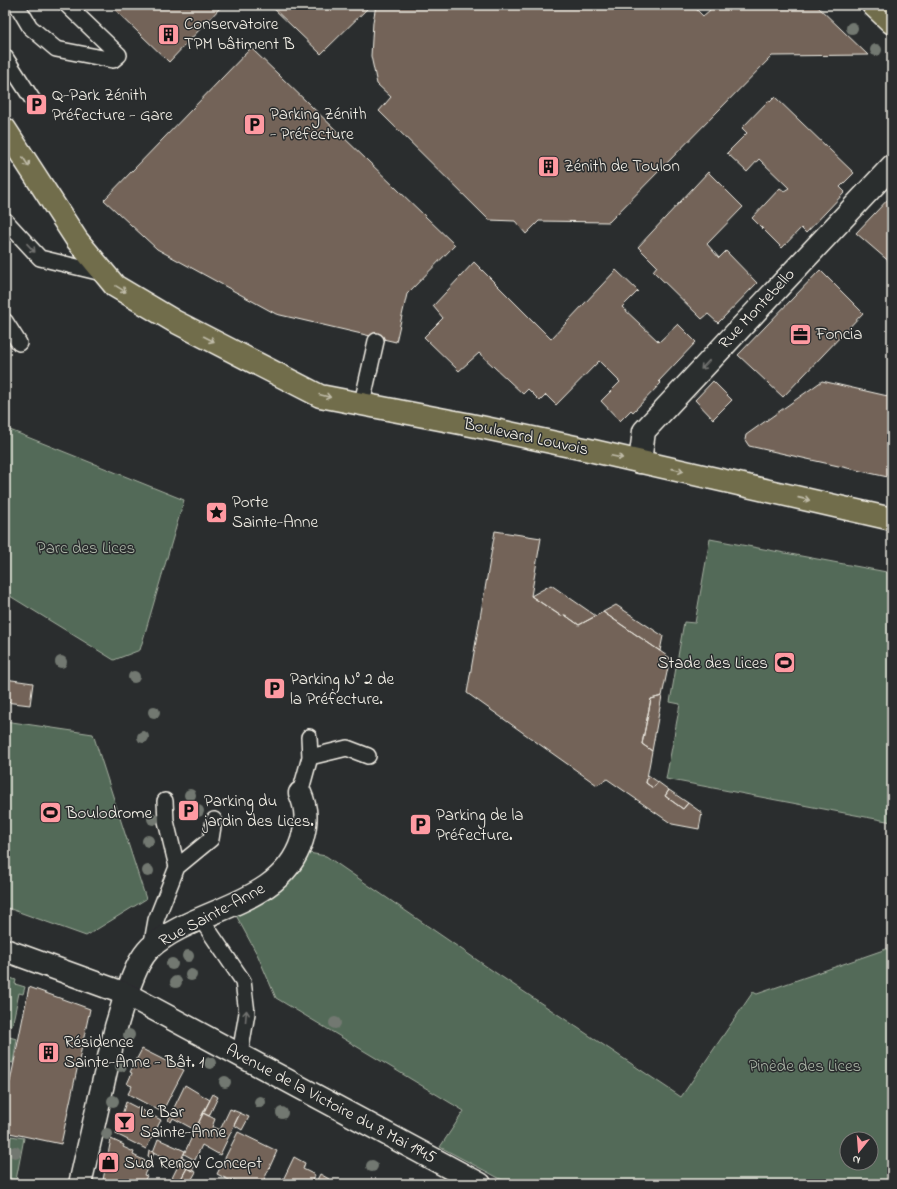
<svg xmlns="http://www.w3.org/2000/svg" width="897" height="1189" viewBox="0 0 897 1189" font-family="'Indie Flower',sans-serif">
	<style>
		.green { fill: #536b58; stroke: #a4aea0; fill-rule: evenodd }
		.building { fill: #736459; stroke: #f4f1e8 }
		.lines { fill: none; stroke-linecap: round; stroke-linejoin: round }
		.service-casing { stroke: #f4f1e8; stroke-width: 18 }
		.minor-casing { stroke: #f4f1e8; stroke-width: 25 }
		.tertiary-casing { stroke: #f4f1e8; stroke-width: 25 }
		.primary-casing { stroke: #f4f1e8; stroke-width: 25 }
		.service { stroke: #2a2d2e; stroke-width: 15 }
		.minor { stroke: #2a2d2e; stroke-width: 22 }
		.tertiary { stroke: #2a2d2e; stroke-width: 22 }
		.primary { stroke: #716d4b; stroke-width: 22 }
		.tree { fill: #727871 }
		.oneway { stroke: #c0bca9 }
		.oneway2 { stroke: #71726f }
		.labels { text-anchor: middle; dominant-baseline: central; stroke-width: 3; stroke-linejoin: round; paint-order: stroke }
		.poi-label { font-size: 17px; fill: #f4f1e8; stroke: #2a2d2e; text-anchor: start }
		.street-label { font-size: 17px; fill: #f4f1e8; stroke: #2a2d2e }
		.park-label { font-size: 17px; fill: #acb5a7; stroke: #2a2d2e }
	</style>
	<rect width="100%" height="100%" fill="#2a2d2e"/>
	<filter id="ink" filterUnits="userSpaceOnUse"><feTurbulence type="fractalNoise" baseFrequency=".025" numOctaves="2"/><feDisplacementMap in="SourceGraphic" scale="8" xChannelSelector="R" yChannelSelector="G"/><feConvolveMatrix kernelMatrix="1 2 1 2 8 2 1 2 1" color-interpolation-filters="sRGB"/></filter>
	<g filter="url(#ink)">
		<path class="green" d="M 5,428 L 184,500 L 140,650 L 114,660 L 5,593 Z
			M 710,539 L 892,573 L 892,822 L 666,779 L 680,704 L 670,702 L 684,622 L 695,623 Z
			M 5,721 L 93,734 L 146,899 L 86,936 L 5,907 Z
			M 297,851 L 326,856 L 493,971 L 681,1097 L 753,992 L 757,994 L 892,947 L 892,1184 L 510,1184 L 440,1147 L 464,1111 L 276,998 L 258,956 L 231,906 ZM 847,1139 L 871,1139 L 871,1163 L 847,1163 Z
			M 5,976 L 16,980 L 15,984 L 25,987 L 23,994 L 19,993 L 12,1026 L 5,1024 Z
			M 5,1036 L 17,1039 L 13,1063 L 5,1061 Z
			M 11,1136 L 24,1138 L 16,1180 L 5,1177 L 5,1162 Z"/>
		<path class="building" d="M 110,5 L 219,5 L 221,7 L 169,62 Z
			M 270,5 L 371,5 L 321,54 Z
			M 376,5 L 692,5 L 703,16 L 710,10 L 709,5 L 816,5 L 868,55 L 772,56 L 609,222 L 539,221 L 526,234 L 515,221 L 489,220 L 379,111 L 391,97 L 377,84 L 371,56 L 373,22 Z
			M 251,48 L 455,245 L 407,294 L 396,342 L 276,314 L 157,249 L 104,200 Z
			M 775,97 L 854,173 L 840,187 L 845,192 L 806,233 L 801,228 L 782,248 L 752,218 L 780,188 L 784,191 L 789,188 L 759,159 L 747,172 L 727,153 L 747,133 L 742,128 L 769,100 L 770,102 Z
			M 708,172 L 743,207 L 707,244 L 719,258 L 726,251 L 757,283 L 718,323 L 708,314 L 702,319 L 653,271 L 657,266 L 638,247 Z
			M 892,195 L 892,264 L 856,233 Z
			M 474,262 L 551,339 L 616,270 L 638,291 L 622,307 L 659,342 L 678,324 L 696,342 L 659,381 L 661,383 L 633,412 L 631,410 L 620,421 L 601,401 L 620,382 L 599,361 L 556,405 L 546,395 L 540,401 L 528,389 L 523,394 L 479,353 L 459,371 L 424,337 L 443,318 L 433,306 Z
			M 820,270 L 863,313 L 783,397 L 738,355 Z
			M 713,381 L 732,400 L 713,419 L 695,400 Z
			M 822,381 L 892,397 L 892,478 L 749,446 L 745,440 L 746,435 Z
			M 495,531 L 541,538 L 531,596 L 561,616 L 565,615 L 579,625 L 603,612 L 670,658 L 662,696 L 651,699 L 642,744 L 652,751 L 646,783 L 653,788 L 658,782 L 669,790 L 665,796 L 683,809 L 688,803 L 702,813 L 699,829 L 672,824 L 607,779 L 597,785 L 467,693 Z
			M 551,585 L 596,616 L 579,625 L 565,615 L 561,616 L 531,596 Z
			M 616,605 L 663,636 L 660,651 L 603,612 Z
			M 5,679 L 33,683 L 30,705 L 5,702 Z
			M 662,696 L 652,751 L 642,744 L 651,699 Z
			M 648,775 L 658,782 L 653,788 L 646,783 Z
			M 669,790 L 688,803 L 683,809 L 665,796 Z
			M 29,987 L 90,1009 L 61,1144 L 5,1132 L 5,1081 L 10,1082 Z
			M 142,1049 L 184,1070 L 162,1112 L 128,1094 L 132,1086 L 127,1084 L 132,1073 L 130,1072 Z
			M 185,1085 L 210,1100 L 195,1130 L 173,1118 L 171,1122 L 168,1120 Z
			M 213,1094 L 218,1097 L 209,1116 L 203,1113 Z
			M 126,1102 L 161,1120 L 146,1149 L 116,1134 Z
			M 230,1109 L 240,1113 L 220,1155 L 202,1145 L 195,1160 L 184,1154 L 203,1113 L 215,1119 L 212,1127 L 220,1130 Z
			M 240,1113 L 249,1117 L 242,1130 L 234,1125 Z
			M 238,1132 L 277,1151 L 262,1184 L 242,1184 L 232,1179 L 231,1181 L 217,1174 Z
			M 111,1139 L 124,1145 L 123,1147 L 134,1152 L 133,1155 L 150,1163 L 144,1175 L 147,1176 L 143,1183 L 140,1182 L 139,1184 L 111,1184 L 103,1180 Z
			M 158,1139 L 185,1151 L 179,1164 L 153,1152 Z
			M 149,1150 L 154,1153 L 152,1158 L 148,1156 Z
			M 294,1157 L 305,1163 L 303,1169 L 315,1175 L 310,1184 L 281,1184 Z
			M 182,1158 L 195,1164 L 192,1171 L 179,1164 Z
			M 179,1164 L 187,1168 L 178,1184 L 169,1184 Z
			M 187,1168 L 196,1172 L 189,1184 L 180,1181 Z
			M 320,1174 L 329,1179 L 327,1184 L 315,1184 Z"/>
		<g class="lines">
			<defs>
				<path id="service" d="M 17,5 L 30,27 L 56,49 L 113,60 L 119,55 L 67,5
					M 5,57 L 36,105
					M 5,220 L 40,258 L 106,274
					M 5,321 L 19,343
					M 362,403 L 376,341
					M 309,737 L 310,757
					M 300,793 L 310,757 L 347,748 L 368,756
					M 165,801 L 166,821 L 177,867
					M 201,919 L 243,981 L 247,1013 L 240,1054
					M 151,948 L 156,920 L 177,867 L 211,839 L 214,820"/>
				<path id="minor" d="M 640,462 L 644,431 L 892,166
					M 126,994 C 133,978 138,960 150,948 C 195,907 281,907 302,840 C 307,822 307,809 300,793"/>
				<path id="tertiary" d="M 5,950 L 126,994 L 480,1184
					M 80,1184 L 116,1027 L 126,994"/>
				<path id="primary" d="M 873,5 L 892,23
					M 5,129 L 77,240 L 115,286 L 174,321 L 320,396 L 471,425 L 589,450 L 892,519"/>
			</defs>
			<use href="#service" class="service-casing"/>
			<use href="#minor" class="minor-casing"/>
			<use href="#tertiary" class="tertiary-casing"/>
			<use href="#primary" class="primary-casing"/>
			<use href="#service" class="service"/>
			<use href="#minor" class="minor"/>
			<use href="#tertiary" class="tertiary"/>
			<use href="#primary" class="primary"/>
		</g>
		<g class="tree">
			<circle cx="852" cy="28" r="6"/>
			<circle cx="876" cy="50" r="6"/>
			<circle cx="61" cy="662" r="6"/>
			<circle cx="134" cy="677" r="6"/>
			<circle cx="154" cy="712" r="6"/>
			<circle cx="143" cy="737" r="6"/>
			<circle cx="190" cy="795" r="6"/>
			<circle cx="198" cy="811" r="6"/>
			<circle cx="153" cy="819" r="6"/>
			<circle cx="148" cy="841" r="6"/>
			<circle cx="148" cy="871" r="6"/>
			<circle cx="188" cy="956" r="6"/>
			<circle cx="172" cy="964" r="6"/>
			<circle cx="191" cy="975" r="6"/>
			<circle cx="176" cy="982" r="6"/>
			<circle cx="335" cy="1023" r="6"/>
			<circle cx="129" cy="1035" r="6"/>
			<circle cx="210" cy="1063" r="6"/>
			<circle cx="121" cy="1066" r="6"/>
			<circle cx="225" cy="1082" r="6"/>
			<circle cx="113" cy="1101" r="6"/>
			<circle cx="260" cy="1102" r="6"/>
			<circle cx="282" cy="1113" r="6"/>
			<circle cx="107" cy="1134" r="6"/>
			<circle cx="15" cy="1152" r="6"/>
			<circle cx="372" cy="1166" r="6"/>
		</g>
		<defs><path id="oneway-shaft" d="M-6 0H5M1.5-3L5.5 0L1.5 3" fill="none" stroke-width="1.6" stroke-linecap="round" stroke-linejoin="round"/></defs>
		<g class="oneway">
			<use href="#oneway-shaft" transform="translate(26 162) rotate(57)"/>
			<use href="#oneway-shaft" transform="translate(121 289) rotate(31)"/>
			<use href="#oneway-shaft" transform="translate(209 339) rotate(27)"/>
			<use href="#oneway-shaft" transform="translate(325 396) rotate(14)"/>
			<use href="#oneway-shaft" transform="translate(617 457) rotate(12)"/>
			<use href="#oneway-shaft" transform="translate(678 470) rotate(13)"/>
			<use href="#oneway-shaft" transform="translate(804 499) rotate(13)"/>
		</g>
		<g class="oneway2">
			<use href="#oneway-shaft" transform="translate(31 248) rotate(47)"/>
			<use href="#oneway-shaft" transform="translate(705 365) rotate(133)"/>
			<use href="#oneway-shaft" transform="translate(246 1016) rotate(-85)"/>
		</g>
	</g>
	<defs>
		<symbol id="building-square" viewBox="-11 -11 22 22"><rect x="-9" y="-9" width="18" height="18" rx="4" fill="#ff9aa2" stroke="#2a2d2e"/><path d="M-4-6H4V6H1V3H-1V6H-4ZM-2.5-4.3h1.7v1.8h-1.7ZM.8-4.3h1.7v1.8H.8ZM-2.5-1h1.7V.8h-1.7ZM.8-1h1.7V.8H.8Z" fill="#111"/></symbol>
		<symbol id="parking-square" viewBox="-11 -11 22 22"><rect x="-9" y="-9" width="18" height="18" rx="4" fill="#ff9aa2" stroke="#2a2d2e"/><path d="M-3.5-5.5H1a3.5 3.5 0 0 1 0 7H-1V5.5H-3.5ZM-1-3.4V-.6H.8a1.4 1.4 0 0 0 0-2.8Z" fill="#111"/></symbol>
		<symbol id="office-square" viewBox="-11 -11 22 22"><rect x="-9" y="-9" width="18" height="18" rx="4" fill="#ff9aa2" stroke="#2a2d2e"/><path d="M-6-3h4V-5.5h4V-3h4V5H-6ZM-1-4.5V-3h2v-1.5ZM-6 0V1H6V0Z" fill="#111"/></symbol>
		<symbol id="sight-square" viewBox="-11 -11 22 22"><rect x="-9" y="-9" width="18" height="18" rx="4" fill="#ff9aa2" stroke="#2a2d2e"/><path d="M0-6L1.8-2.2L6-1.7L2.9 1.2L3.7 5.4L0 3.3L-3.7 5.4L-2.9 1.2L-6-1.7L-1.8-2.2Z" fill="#111"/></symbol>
		<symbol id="stadium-square" viewBox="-11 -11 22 22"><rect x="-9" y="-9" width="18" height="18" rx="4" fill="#ff9aa2" stroke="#2a2d2e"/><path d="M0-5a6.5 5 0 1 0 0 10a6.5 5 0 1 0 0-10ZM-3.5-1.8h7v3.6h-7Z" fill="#111"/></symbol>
		<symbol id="bar-square" viewBox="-11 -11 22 22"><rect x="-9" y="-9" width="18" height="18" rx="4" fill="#ff9aa2" stroke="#2a2d2e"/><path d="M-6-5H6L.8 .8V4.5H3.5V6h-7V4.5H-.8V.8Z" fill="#111"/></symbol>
		<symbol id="shop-square" viewBox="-11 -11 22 22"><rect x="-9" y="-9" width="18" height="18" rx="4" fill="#ff9aa2" stroke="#2a2d2e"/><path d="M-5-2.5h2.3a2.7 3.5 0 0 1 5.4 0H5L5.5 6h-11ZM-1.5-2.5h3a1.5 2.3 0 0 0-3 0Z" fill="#111"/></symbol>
	</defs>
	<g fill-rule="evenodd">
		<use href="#building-square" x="156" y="22" width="25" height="25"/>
		<use href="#parking-square" x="24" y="92" width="25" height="25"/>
		<use href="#parking-square" x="242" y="112" width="25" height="25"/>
		<use href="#building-square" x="536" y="154" width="25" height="25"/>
		<use href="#office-square" x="788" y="322" width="25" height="25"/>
		<use href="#sight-square" x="204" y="500" width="25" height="25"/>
		<use href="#stadium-square" x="772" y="650" width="25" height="25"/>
		<use href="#parking-square" x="262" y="676" width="25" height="25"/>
		<use href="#parking-square" x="176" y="798" width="25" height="25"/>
		<use href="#stadium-square" x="38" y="800" width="25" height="25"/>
		<use href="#parking-square" x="408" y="812" width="25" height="25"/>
		<use href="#building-square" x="36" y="1040" width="25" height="25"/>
		<use href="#bar-square" x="112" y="1110" width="25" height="25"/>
		<use href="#shop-square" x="96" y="1150" width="25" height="25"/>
	</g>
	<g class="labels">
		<g class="poi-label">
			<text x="184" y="24">Conservatoire<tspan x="184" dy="20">TPM bâtiment B</tspan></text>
			<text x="52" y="95">Q-Park Zénith<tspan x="52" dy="20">Préfecture - Gare</tspan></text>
			<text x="270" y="114">Parking Zénith<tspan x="270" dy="20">- Préfecture</tspan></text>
			<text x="564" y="166">Zénith de Toulon</text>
			<text x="816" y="334">Foncia</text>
			<text x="232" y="502">Porte<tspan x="232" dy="20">Sainte-Anne</tspan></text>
			<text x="768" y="663" text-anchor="end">Stade des Lices</text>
			<text x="290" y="679">Parking N° 2 de<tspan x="290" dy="20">la Préfecture.</tspan></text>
			<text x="204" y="801">Parking du<tspan x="204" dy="20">jardin des Lices.</tspan></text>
			<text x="66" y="813">Boulodrome</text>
			<text x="436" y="815">Parking de la<tspan x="436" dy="20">Préfecture.</tspan></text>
			<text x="64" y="1042">Résidence<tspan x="64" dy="20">Sainte-Anne - Bât. 1</tspan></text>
			<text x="140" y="1112">Le Bar<tspan x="140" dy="20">Sainte-Anne</tspan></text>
			<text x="124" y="1163">Sud Renov' Concept</text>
		</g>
		<g class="street-label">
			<text transform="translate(757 309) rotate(-47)">Rue Montebello</text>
			<text transform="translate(526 437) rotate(12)">Boulevard Louvois</text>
			<text transform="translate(212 915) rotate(-28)">Rue Sainte-Anne</text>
			<text transform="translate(331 1104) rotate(28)">Avenue de la Victoire du 8 Mai 1945</text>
		</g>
		<g class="park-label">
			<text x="86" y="548">Parc des Lices</text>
			<text x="805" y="1066">Pinède des Lices</text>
		</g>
	</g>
	<rect width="897" height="1189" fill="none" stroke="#2a2d2e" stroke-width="20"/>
	<rect x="10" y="10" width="877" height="1169" fill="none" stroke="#f4f1e8" stroke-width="1.5" filter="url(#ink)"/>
	<g transform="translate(859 1151) rotate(197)"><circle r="19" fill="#2a2d2e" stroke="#7b7b78"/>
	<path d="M0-3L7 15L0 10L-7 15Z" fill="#ff9aa2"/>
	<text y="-6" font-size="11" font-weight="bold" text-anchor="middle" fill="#f4f1e8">N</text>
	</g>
</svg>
